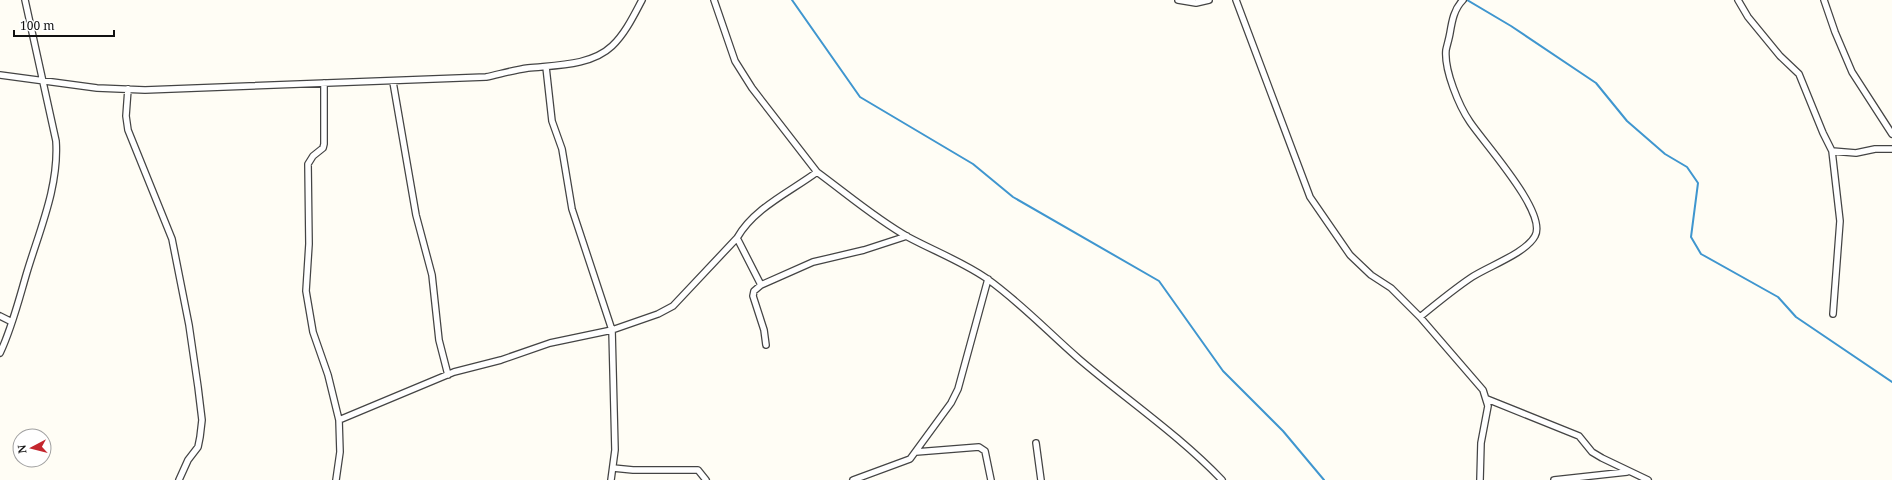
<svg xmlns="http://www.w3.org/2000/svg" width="1892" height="480" viewBox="0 0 1892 480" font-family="'Noto Serif',serif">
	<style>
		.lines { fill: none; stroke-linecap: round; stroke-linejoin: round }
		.stream { stroke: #3f96cf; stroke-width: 2 }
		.minor-casing { stroke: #444; stroke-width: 8 }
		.minor { stroke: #fff; stroke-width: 5.5 }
	</style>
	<rect width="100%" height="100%" fill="#fffdf5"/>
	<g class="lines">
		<path class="stream" d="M 792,0 L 860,97 L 973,164 L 1013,197 L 1159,281 L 1223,371 L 1283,431 L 1324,480
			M 1467,0 L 1511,26 L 1596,83 L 1627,121 L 1665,154 L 1687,167 L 1698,183 L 1691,237 L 1701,254 L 1778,297 L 1796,317 L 1892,382"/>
		<defs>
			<path id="minor" d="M 714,0 L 735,61 L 752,88 L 817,172
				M 1178,0 L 1196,3 L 1209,0
				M 1236,0 L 1310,197 L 1350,255 L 1371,275 L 1391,288 L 1420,317 L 1483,390 L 1488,406 L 1481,443 L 1480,480
				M 1738,0 L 1748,17 L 1780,56 L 1799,74 L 1823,133 L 1832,151
				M 1824,0 L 1835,32 L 1852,72 L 1892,134
				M 546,67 L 552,121 L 562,149 L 572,209 L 612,330 L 615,450 L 611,480
				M 0,75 L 97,88 L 145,90 L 486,77 C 500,74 514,70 528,68 C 555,65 591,66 612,46 C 625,34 634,15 642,0
				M 393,82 L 416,215 L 432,275 L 439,340 L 448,375
				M 324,83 L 324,144 L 323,148 L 313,156 L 308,164 L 309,244 L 306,291 L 313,332 L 328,375 L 339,420
				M 128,89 L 126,116 L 128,130 L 172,239 L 189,325 L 198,387 L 202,420 L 200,437 L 198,447 L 188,460 L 179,480
				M 737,238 L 761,285 L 813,262 L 864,250 L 907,236
				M 761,285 L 754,291 L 753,296 L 764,330 L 766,345
				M 1833,314 L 1840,221 L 1832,151 L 1856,153 L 1875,149 L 1892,149
				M 0,316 L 12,322
				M 1420,317 C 1437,303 1454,289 1472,277 C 1489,266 1526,253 1535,236 C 1548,213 1484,143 1470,122 C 1459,106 1444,70 1446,50 C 1447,45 1449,39 1450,33 C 1452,21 1454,9 1463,0
				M 0,353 C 12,328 19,299 27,272 C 40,229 59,186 56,141 L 25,0
				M 1487,399 L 1579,436 L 1592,452 L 1602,458 L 1648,480
				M 1036,443 L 1041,480
				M 916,452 L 979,447 L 985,451 L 991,480
				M 613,468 L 633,470 L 698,470 L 706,480
				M 336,480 L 340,452 L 339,420 L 454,372 L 501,360 L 550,343 L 612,330 L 658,314 L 673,306 L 737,238 C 754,208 790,192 817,172 C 847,194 876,219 908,237 C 934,251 961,261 986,278 C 1020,302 1048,332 1079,359 C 1127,400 1179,435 1222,480
				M 853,480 L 910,459 L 951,403 L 958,389 L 988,279
				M 1554,480 L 1627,472"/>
		</defs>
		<use href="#minor" class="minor-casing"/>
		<use href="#minor" class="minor"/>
	</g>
	<g transform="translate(32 448) rotate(263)"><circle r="19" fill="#ffffff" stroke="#a0a0a0"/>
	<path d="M0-3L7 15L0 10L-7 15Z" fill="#c4262e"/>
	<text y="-6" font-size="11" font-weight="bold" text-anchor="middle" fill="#111111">N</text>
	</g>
	<path d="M14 30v6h100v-6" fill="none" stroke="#111111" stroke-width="2"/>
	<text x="20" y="30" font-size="12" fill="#111111" stroke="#ffffff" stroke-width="3" paint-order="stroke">100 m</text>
</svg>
